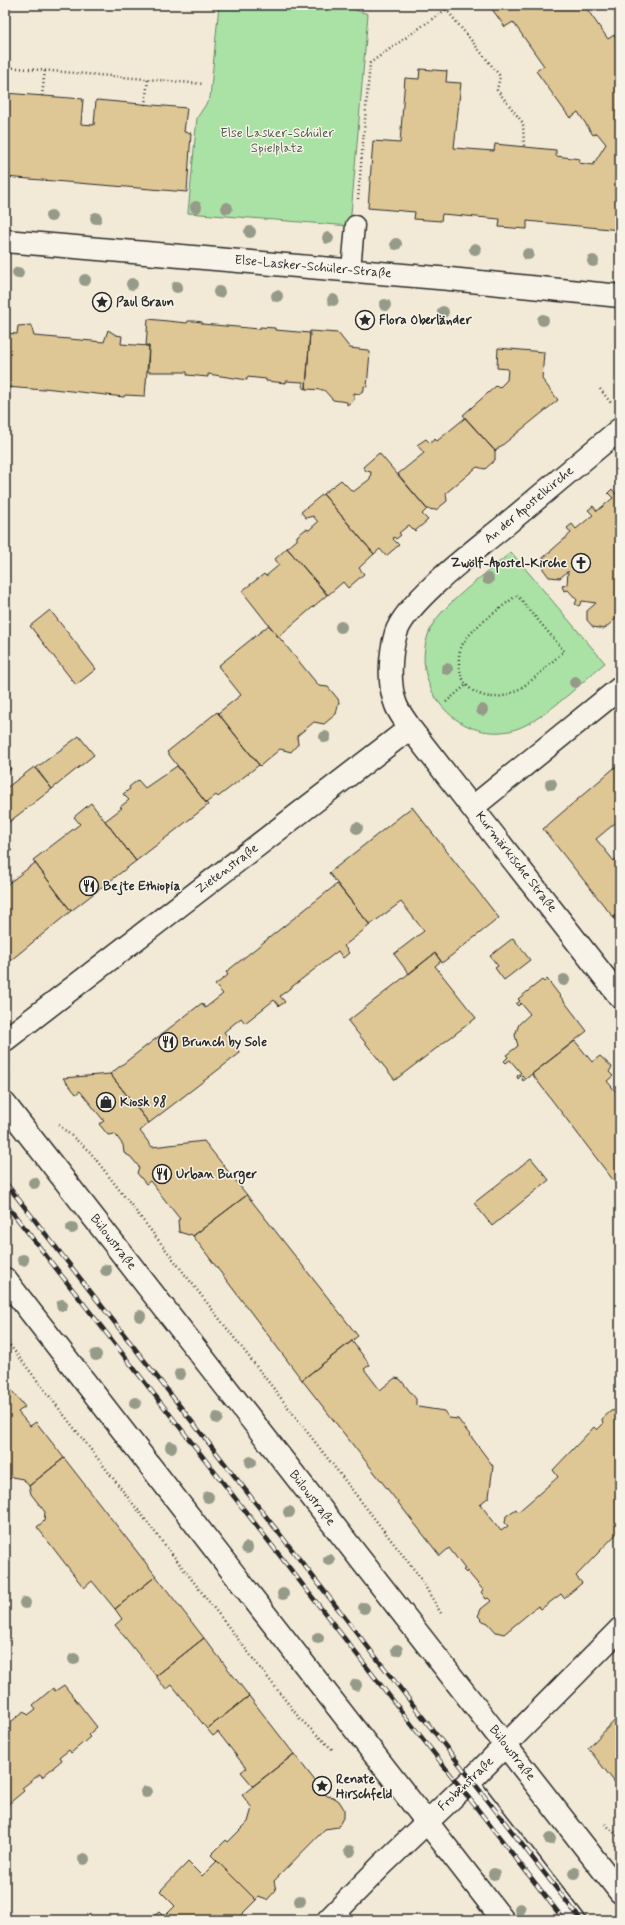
<svg xmlns="http://www.w3.org/2000/svg" width="625" height="1925" viewBox="0 0 625 1925" font-family="Mynerve,sans-serif">
	<style>
		.green { fill: #aae2a6; stroke: #6a8668 }
		.building { fill: #dec695; stroke: #2b2b2b }
		.lines { fill: none; stroke-linecap: round; stroke-linejoin: round }
		.service-casing { stroke: #2b2b2b; stroke-width: 21 }
		.minor-casing { stroke: #2b2b2b; stroke-width: 25 }
		.secondary-casing { stroke: #2b2b2b; stroke-width: 25 }
		.path { stroke: #2b2b2b; stroke-width: 2.5; stroke-dasharray: 1 3; stroke-linecap: butt }
		.service { stroke: #f7f3e8; stroke-width: 18 }
		.minor { stroke: #f7f3e8; stroke-width: 22 }
		.secondary { stroke: #f7f3e8; stroke-width: 22 }
		.rail-casing { stroke: #2b2b2b; stroke-width: 4.5 }
		.rail { stroke: #f7f3e8; stroke-width: 3; stroke-dasharray: 9; stroke-linecap: butt }
		.tree { fill: #969a89 }
		.labels { text-anchor: middle; dominant-baseline: central; stroke-width: 3; stroke-linejoin: round; paint-order: stroke }
		.park-label { font-size: 13px; fill: #4b594a; stroke: #f7f3e8 }
		.street-label { font-size: 13px; fill: #2b2b2b; stroke: #f7f3e8 }
		.poi-label { font-size: 13px; font-weight: bold; fill: #2b2b2b; stroke: #f7f3e8; text-anchor: start }
	</style>
	<rect width="100%" height="100%" fill="#f2ead7"/>
	<filter id="ink" filterUnits="userSpaceOnUse"><feTurbulence type="fractalNoise" baseFrequency=".025" numOctaves="2"/><feDisplacementMap in="SourceGraphic" scale="8" xChannelSelector="R" yChannelSelector="G"/><feConvolveMatrix kernelMatrix="1 2 1 2 8 2 1 2 1" color-interpolation-filters="sRGB"/></filter>
	<g filter="url(#ink)">
		<path class="green" d="M 219,5 L 353,5 L 355,10 L 368,14 L 350,226 L 188,213 L 197,118 L 210,98 Z
			M 511,552 L 605,663 C 580,683 540,725 509,731 C 450,742 404,676 433,624 C 446,602 491,570 511,552 Z"/>
		<path class="building" d="M 489,5 L 584,5 L 608,39 L 614,35 L 620,44 L 620,230 L 527,221 L 527,229 L 499,227 L 500,219 L 442,214 L 441,221 L 414,219 L 415,212 L 368,208 L 373,141 L 400,143 L 405,78 L 419,79 L 420,69 L 447,71 L 446,82 L 461,83 L 454,148 L 494,151 L 495,144 L 556,150 L 556,156 L 580,159 L 579,163 L 593,165 L 606,144 L 597,133 L 593,135 L 578,112 L 570,118 L 536,71 L 544,66 L 513,22 L 505,27 Z
			M 5,93 L 83,99 L 81,124 L 94,125 L 96,100 L 187,108 L 184,132 L 191,133 L 187,192 L 5,177 Z
			M 148,319 L 187,323 L 188,321 L 194,321 L 202,322 L 202,324 L 260,329 L 260,327 L 275,328 L 275,330 L 310,333 L 306,389 L 303,388 L 303,382 L 286,381 L 286,383 L 266,381 L 266,379 L 247,377 L 247,380 L 208,374 L 208,377 L 187,375 L 187,372 L 148,372 L 149,346 L 146,346 Z
			M 31,325 L 34,336 L 104,342 L 108,330 L 116,335 L 122,336 L 121,344 L 149,346 L 145,396 L 125,395 L 124,397 L 44,388 L 44,390 L 6,387 L 5,333 L 17,334 L 18,326 Z
			M 310,331 L 338,333 L 350,348 L 367,350 L 370,352 L 367,387 L 364,386 L 364,390 L 359,394 L 354,393 L 354,400 L 347,405 L 347,402 L 333,400 L 324,390 L 306,389 Z
			M 498,348 L 544,352 L 542,379 L 558,400 L 495,451 L 463,415 L 496,386 L 499,388 L 507,380 L 508,369 L 497,368 Z
			M 465,418 L 495,451 L 495,460 L 485,469 L 477,467 L 446,493 L 447,501 L 436,510 L 427,509 L 398,474 L 424,453 L 417,445 L 426,439 L 430,443 L 435,439 L 437,441 Z
			M 379,453 L 427,509 L 422,514 L 428,520 L 415,531 L 409,525 L 399,533 L 401,535 L 396,539 L 394,537 L 393,539 L 399,545 L 386,556 L 380,549 L 374,554 L 323,494 L 341,480 L 353,492 L 370,479 L 371,472 L 366,471 L 363,467 Z
			M 612,489 L 616,494 L 620,491 L 620,615 L 604,629 L 593,627 L 587,620 L 587,611 L 596,603 L 582,601 L 579,606 L 575,604 L 577,600 L 568,590 L 564,591 L 562,586 L 567,585 L 568,571 L 560,578 L 549,577 L 543,569 L 543,558 L 571,533 L 567,528 L 572,524 L 576,529 L 593,515 L 588,510 L 593,506 L 597,511 L 613,498 L 608,493 Z
			M 323,494 L 374,554 L 359,568 L 364,574 L 348,588 L 343,582 L 328,595 L 287,548 L 297,540 L 297,536 L 306,529 L 309,530 L 318,522 L 313,516 L 306,518 L 301,512 Z
			M 287,548 L 327,595 L 278,637 L 242,591 L 264,574 L 266,576 L 279,565 L 275,559 Z
			M 50,610 L 96,669 L 76,685 L 30,626 Z
			M 269,625 L 319,686 L 328,687 L 338,699 L 339,702 L 336,714 L 324,724 L 314,722 L 297,736 L 298,744 L 291,752 L 280,749 L 260,766 L 218,713 L 241,695 L 218,666 Z
			M 217,712 L 259,765 L 218,797 L 216,795 L 206,803 L 167,752 Z
			M 79,736 L 94,755 L 52,789 L 36,768 Z
			M 5,762 L 11,769 L 5,774 Z
			M 620,763 L 620,819 L 596,839 L 614,861 L 619,856 L 620,857 L 620,912 L 613,917 L 543,829 Z
			M 177,766 L 208,805 L 136,861 L 105,821 L 122,808 L 120,807 L 129,800 L 123,794 L 130,789 L 129,787 L 138,780 L 145,788 Z
			M 34,767 L 52,789 L 5,825 L 5,789 Z
			M 91,803 L 136,861 L 71,911 L 33,860 L 80,824 L 74,817 Z
			M 412,807 L 499,918 L 442,963 L 435,953 L 409,974 L 394,954 L 424,931 L 401,902 L 370,925 L 329,873 Z
			M 5,842 L 12,851 L 5,857 Z
			M 35,863 L 71,911 L 5,965 L 5,886 Z
			M 337,884 L 370,925 L 344,946 L 349,953 L 343,958 L 338,951 L 280,996 L 285,1002 L 279,1006 L 274,1000 L 245,1023 L 241,1018 L 224,1032 L 240,1053 L 149,1123 L 110,1074 L 202,1003 L 205,1008 L 223,994 L 215,985 L 228,975 L 226,972 Z
			M 620,912 L 620,927 L 613,917 Z
			M 513,938 L 530,960 L 504,980 L 495,968 L 498,966 L 490,956 Z
			M 435,953 L 441,961 L 435,966 L 476,1018 L 395,1080 L 348,1021 Z
			M 547,979 L 587,1031 L 523,1081 L 522,1079 L 524,1077 L 522,1075 L 518,1079 L 517,1076 L 521,1073 L 510,1060 L 506,1063 L 504,1061 L 508,1057 L 506,1055 L 518,1046 L 515,1035 L 519,1024 L 530,1014 L 521,1003 L 518,1006 L 516,1004 L 520,1001 L 518,999 L 542,980 L 544,982 Z
			M 575,1041 L 592,1062 L 600,1056 L 612,1067 L 609,1072 L 613,1076 L 607,1081 L 620,1097 L 620,1189 L 532,1074 Z
			M 110,1074 L 149,1123 L 140,1131 L 152,1147 L 204,1141 L 247,1195 L 193,1236 L 191,1234 L 189,1235 L 179,1232 L 178,1220 L 180,1219 L 150,1181 L 146,1184 L 137,1173 L 139,1167 L 131,1157 L 124,1153 L 123,1145 L 115,1134 L 108,1135 L 99,1124 L 104,1121 L 80,1091 L 76,1094 L 63,1078 Z
			M 531,1158 L 549,1180 L 492,1226 L 474,1203 Z
			M 247,1195 L 358,1336 L 302,1380 L 193,1236 Z
			M 352,1341 L 370,1365 L 364,1369 L 380,1390 L 395,1378 L 400,1379 L 416,1399 L 416,1405 L 418,1407 L 444,1411 L 449,1418 L 458,1419 L 493,1466 L 489,1497 L 480,1504 L 501,1531 L 508,1526 L 505,1523 L 506,1516 L 516,1509 L 518,1512 L 558,1477 L 553,1470 L 594,1427 L 597,1430 L 603,1424 L 602,1419 L 611,1411 L 617,1410 L 620,1407 L 620,1530 L 576,1576 L 582,1583 L 564,1598 L 561,1594 L 541,1609 L 538,1606 L 504,1634 L 496,1632 L 488,1623 L 483,1621 L 478,1616 L 481,1609 L 491,1601 L 488,1598 L 486,1599 L 481,1592 L 483,1590 L 467,1571 L 466,1573 L 463,1570 L 465,1569 L 449,1548 L 440,1556 L 302,1380 Z
			M 5,1382 L 25,1407 L 18,1412 L 30,1426 L 36,1422 L 64,1458 L 29,1486 L 23,1479 L 12,1477 L 5,1482 L 8,1485 L 7,1495 L 5,1497 Z
			M 64,1458 L 156,1576 L 115,1609 L 92,1581 L 84,1588 L 37,1527 L 44,1521 L 45,1512 L 31,1494 L 29,1486 Z
			M 156,1576 L 204,1638 L 156,1676 L 115,1625 L 122,1619 L 115,1609 Z
			M 204,1638 L 249,1696 L 207,1729 L 172,1685 L 166,1690 L 156,1676 Z
			M 64,1685 L 97,1727 L 88,1735 L 90,1737 L 71,1753 L 69,1750 L 60,1757 L 62,1760 L 42,1777 L 40,1774 L 22,1788 L 24,1791 L 6,1806 L 5,1732 L 7,1731 L 5,1727 L 24,1711 L 28,1715 L 36,1709 L 33,1705 L 53,1688 L 55,1691 Z
			M 249,1696 L 294,1754 L 253,1786 L 241,1772 L 246,1768 L 218,1732 L 213,1736 L 207,1729 Z
			M 620,1715 L 620,1789 L 588,1748 Z
			M 294,1754 L 327,1796 L 333,1797 L 339,1801 L 344,1809 L 344,1816 L 338,1827 L 325,1829 L 274,1881 L 276,1890 L 267,1900 L 258,1897 L 256,1900 L 211,1855 L 226,1840 L 228,1842 L 248,1822 L 252,1808 L 242,1795 Z
			M 217,1861 L 256,1900 L 236,1920 L 167,1920 L 164,1917 L 175,1906 L 160,1891 L 188,1862 L 202,1876 Z
			M 159,1912 L 167,1920 L 149,1920 Z"/>
		<g class="lines">
			<defs>
				<path id="service" d="M 351,270 L 355,225
					M 469,1782 L 576,1920"/>
				<path id="minor" d="M 5,241 L 450,279 L 620,296
					M 620,429 C 581,462 542,494 503,527 C 476,549 406,602 396,633 C 390,653 388,685 396,705 C 399,713 406,721 410,728 L 620,997
					M 473,807 L 620,688
					M 5,1040 L 410,728
					M 328,1920 L 382,1865 L 469,1782 L 620,1629"/>
				<path id="secondary" d="M 5,1104 L 620,1892
					M 5,1279 L 503,1920"/>
			</defs>
			<use href="#service" class="service-casing"/>
			<use href="#minor" class="minor-casing"/>
			<use href="#secondary" class="secondary-casing"/>
			<path class="path" d="M 446,9 L 500,76 L 497,90 L 523,123 L 524,146
				M 5,67 L 204,84
				M 42,96 L 45,70
				M 145,105 L 148,79
				M 358,199 L 370,63 L 452,5
				M 600,389 L 611,403
				M 517,595 L 564,651 C 543,669 513,706 482,695 C 472,692 466,686 462,677 C 458,666 457,652 464,642 C 475,625 501,608 517,595 Z
				M 446,702 L 466,685
				M 5,1068 L 11,1076
				M 59,1125 L 90,1152 L 419,1576 L 442,1615
				M 5,1339 L 300,1719 L 334,1751
				M 605,1824 L 620,1838"/>
			<use href="#service" class="service"/>
			<use href="#minor" class="minor"/>
			<use href="#secondary" class="secondary"/>
			<defs>
				<path id="rail" d="M 5,1182 L 581,1920
					M 5,1203 L 564,1920"/>
			</defs>
			<use href="#rail" class="rail-casing"/>
			<use href="#rail" class="rail"/>
		</g>
		<g class="tree">
			<circle cx="196" cy="207" r="6"/>
			<circle cx="227" cy="208" r="6"/>
			<circle cx="51" cy="216" r="6"/>
			<circle cx="96" cy="218" r="6"/>
			<circle cx="250" cy="232" r="6"/>
			<circle cx="328" cy="238" r="6"/>
			<circle cx="396" cy="244" r="6"/>
			<circle cx="475" cy="249" r="6"/>
			<circle cx="528" cy="254" r="6"/>
			<circle cx="593" cy="261" r="6"/>
			<circle cx="18" cy="273" r="6"/>
			<circle cx="85" cy="280" r="6"/>
			<circle cx="132" cy="284" r="6"/>
			<circle cx="177" cy="287" r="6"/>
			<circle cx="219" cy="292" r="6"/>
			<circle cx="277" cy="296" r="6"/>
			<circle cx="333" cy="300" r="6"/>
			<circle cx="385" cy="305" r="6"/>
			<circle cx="443" cy="312" r="6"/>
			<circle cx="543" cy="320" r="6"/>
			<circle cx="488" cy="579" r="6"/>
			<circle cx="341" cy="627" r="6"/>
			<circle cx="447" cy="669" r="6"/>
			<circle cx="575" cy="682" r="6"/>
			<circle cx="482" cy="710" r="6"/>
			<circle cx="325" cy="737" r="6"/>
			<circle cx="551" cy="784" r="6"/>
			<circle cx="357" cy="828" r="6"/>
			<circle cx="564" cy="980" r="6"/>
			<circle cx="34" cy="1183" r="6"/>
			<circle cx="72" cy="1228" r="6"/>
			<circle cx="23" cy="1260" r="6"/>
			<circle cx="106" cy="1270" r="6"/>
			<circle cx="62" cy="1305" r="6"/>
			<circle cx="140" cy="1316" r="6"/>
			<circle cx="96" cy="1355" r="6"/>
			<circle cx="180" cy="1374" r="6"/>
			<circle cx="135" cy="1403" r="6"/>
			<circle cx="217" cy="1418" r="6"/>
			<circle cx="171" cy="1447" r="6"/>
			<circle cx="251" cy="1462" r="6"/>
			<circle cx="208" cy="1497" r="6"/>
			<circle cx="289" cy="1512" r="6"/>
			<circle cx="247" cy="1548" r="6"/>
			<circle cx="329" cy="1560" r="6"/>
			<circle cx="283" cy="1594" r="6"/>
			<circle cx="25" cy="1603" r="6"/>
			<circle cx="364" cy="1608" r="6"/>
			<circle cx="318" cy="1638" r="6"/>
			<circle cx="397" cy="1650" r="6"/>
			<circle cx="74" cy="1659" r="6"/>
			<circle cx="356" cy="1685" r="6"/>
			<circle cx="146" cy="1792" r="6"/>
			<circle cx="550" cy="1839" r="6"/>
			<circle cx="350" cy="1851" r="6"/>
			<circle cx="84" cy="1859" r="6"/>
			<circle cx="574" cy="1873" r="6"/>
			<circle cx="494" cy="1874" r="6"/>
			<circle cx="300" cy="1901" r="6"/>
			<circle cx="520" cy="1909" r="6"/>
		</g>
	</g>
	<defs>
		<symbol id="sight-ring" viewBox="-11 -11 22 22"><circle r="9.5" fill="#f7f3e8" stroke="#2b2b2b" stroke-width="1.5"/><path d="M0-6L1.8-2.2L6-1.7L2.9 1.2L3.7 5.4L0 3.3L-3.7 5.4L-2.9 1.2L-6-1.7L-1.8-2.2Z" fill="#2b2b2b"/></symbol>
		<symbol id="church-ring" viewBox="-11 -11 22 22"><circle r="9.5" fill="#f7f3e8" stroke="#2b2b2b" stroke-width="1.5"/><path d="M-1.2-6h2.4v3.5h3.3v2.4h-3.3V6h-2.4V-.1h-3.3v-2.4h3.3Z" fill="#2b2b2b"/></symbol>
		<symbol id="restaurant-ring" viewBox="-11 -11 22 22"><circle r="9.5" fill="#f7f3e8" stroke="#2b2b2b" stroke-width="1.5"/><path d="M-5-6h1v4h1v-4h1v4h1v-4h1v5L-1.5 .5V6h-2V.5L-5-1ZM5-6V6H3V1.5H1.5Q1.5-4 5-6Z" fill="#2b2b2b"/></symbol>
		<symbol id="shop-ring" viewBox="-11 -11 22 22"><circle r="9.5" fill="#f7f3e8" stroke="#2b2b2b" stroke-width="1.5"/><path d="M-5-2.5h2.3a2.7 3.5 0 0 1 5.4 0H5L5.5 6h-11ZM-1.5-2.5h3a1.5 2.3 0 0 0-3 0Z" fill="#2b2b2b"/></symbol>
	</defs>
	<g fill-rule="evenodd">
		<use href="#sight-ring" x="91" y="291" width="22" height="22"/>
		<use href="#sight-ring" x="354" y="309" width="22" height="22"/>
		<use href="#church-ring" x="570" y="552" width="22" height="22"/>
		<use href="#restaurant-ring" x="78" y="875" width="22" height="22"/>
		<use href="#restaurant-ring" x="157" y="1031" width="22" height="22"/>
		<use href="#shop-ring" x="95" y="1091" width="22" height="22"/>
		<use href="#restaurant-ring" x="151" y="1163" width="22" height="22"/>
		<use href="#sight-ring" x="311" y="1775" width="22" height="22"/>
	</g>
	<g class="labels">
		<g class="park-label">
			<text x="277" y="133">Else Lasker-Schüler<tspan x="277" dy="15">Spielplatz</tspan></text>
		</g>
		<g class="street-label">
			<text transform="translate(313 267) rotate(5)">Else-Lasker-Schüler-Straße</text>
			<text transform="translate(529 505) rotate(-40)">An der Apostelkirche</text>
			<text transform="translate(516 862) rotate(52)">Kurmärkische Straße</text>
			<text transform="translate(227 869) rotate(-37)">Zietenstraße</text>
			<text transform="translate(113 1242) rotate(52)">Bülowstraße</text>
			<text transform="translate(312 1498) rotate(52)">Bülowstraße</text>
			<text transform="translate(512 1753) rotate(52)">Bülowstraße</text>
			<text transform="translate(466 1784) rotate(-44)">Frobenstraße</text>
		</g>
		<g class="poi-label">
			<text x="116" y="302">Paul Braun</text>
			<text x="379" y="320">Flora Oberländer</text>
			<text x="567" y="563" text-anchor="end">Zwölf-Apostel-Kirche</text>
			<text x="103" y="886">Bejte Ethiopia</text>
			<text x="182" y="1042">Brunch by Sole</text>
			<text x="120" y="1102">Kiosk 98</text>
			<text x="176" y="1174">Urban Burger</text>
			<text x="336" y="1779">Renate<tspan x="336" dy="15">Hirschfeld</tspan></text>
		</g>
	</g>
	<rect width="625" height="1925" fill="none" stroke="#f7f3e8" stroke-width="20"/>
	<rect x="10" y="10" width="605" height="1905" fill="none" stroke="#2b2b2b" stroke-width="1.5" filter="url(#ink)"/>
</svg>
